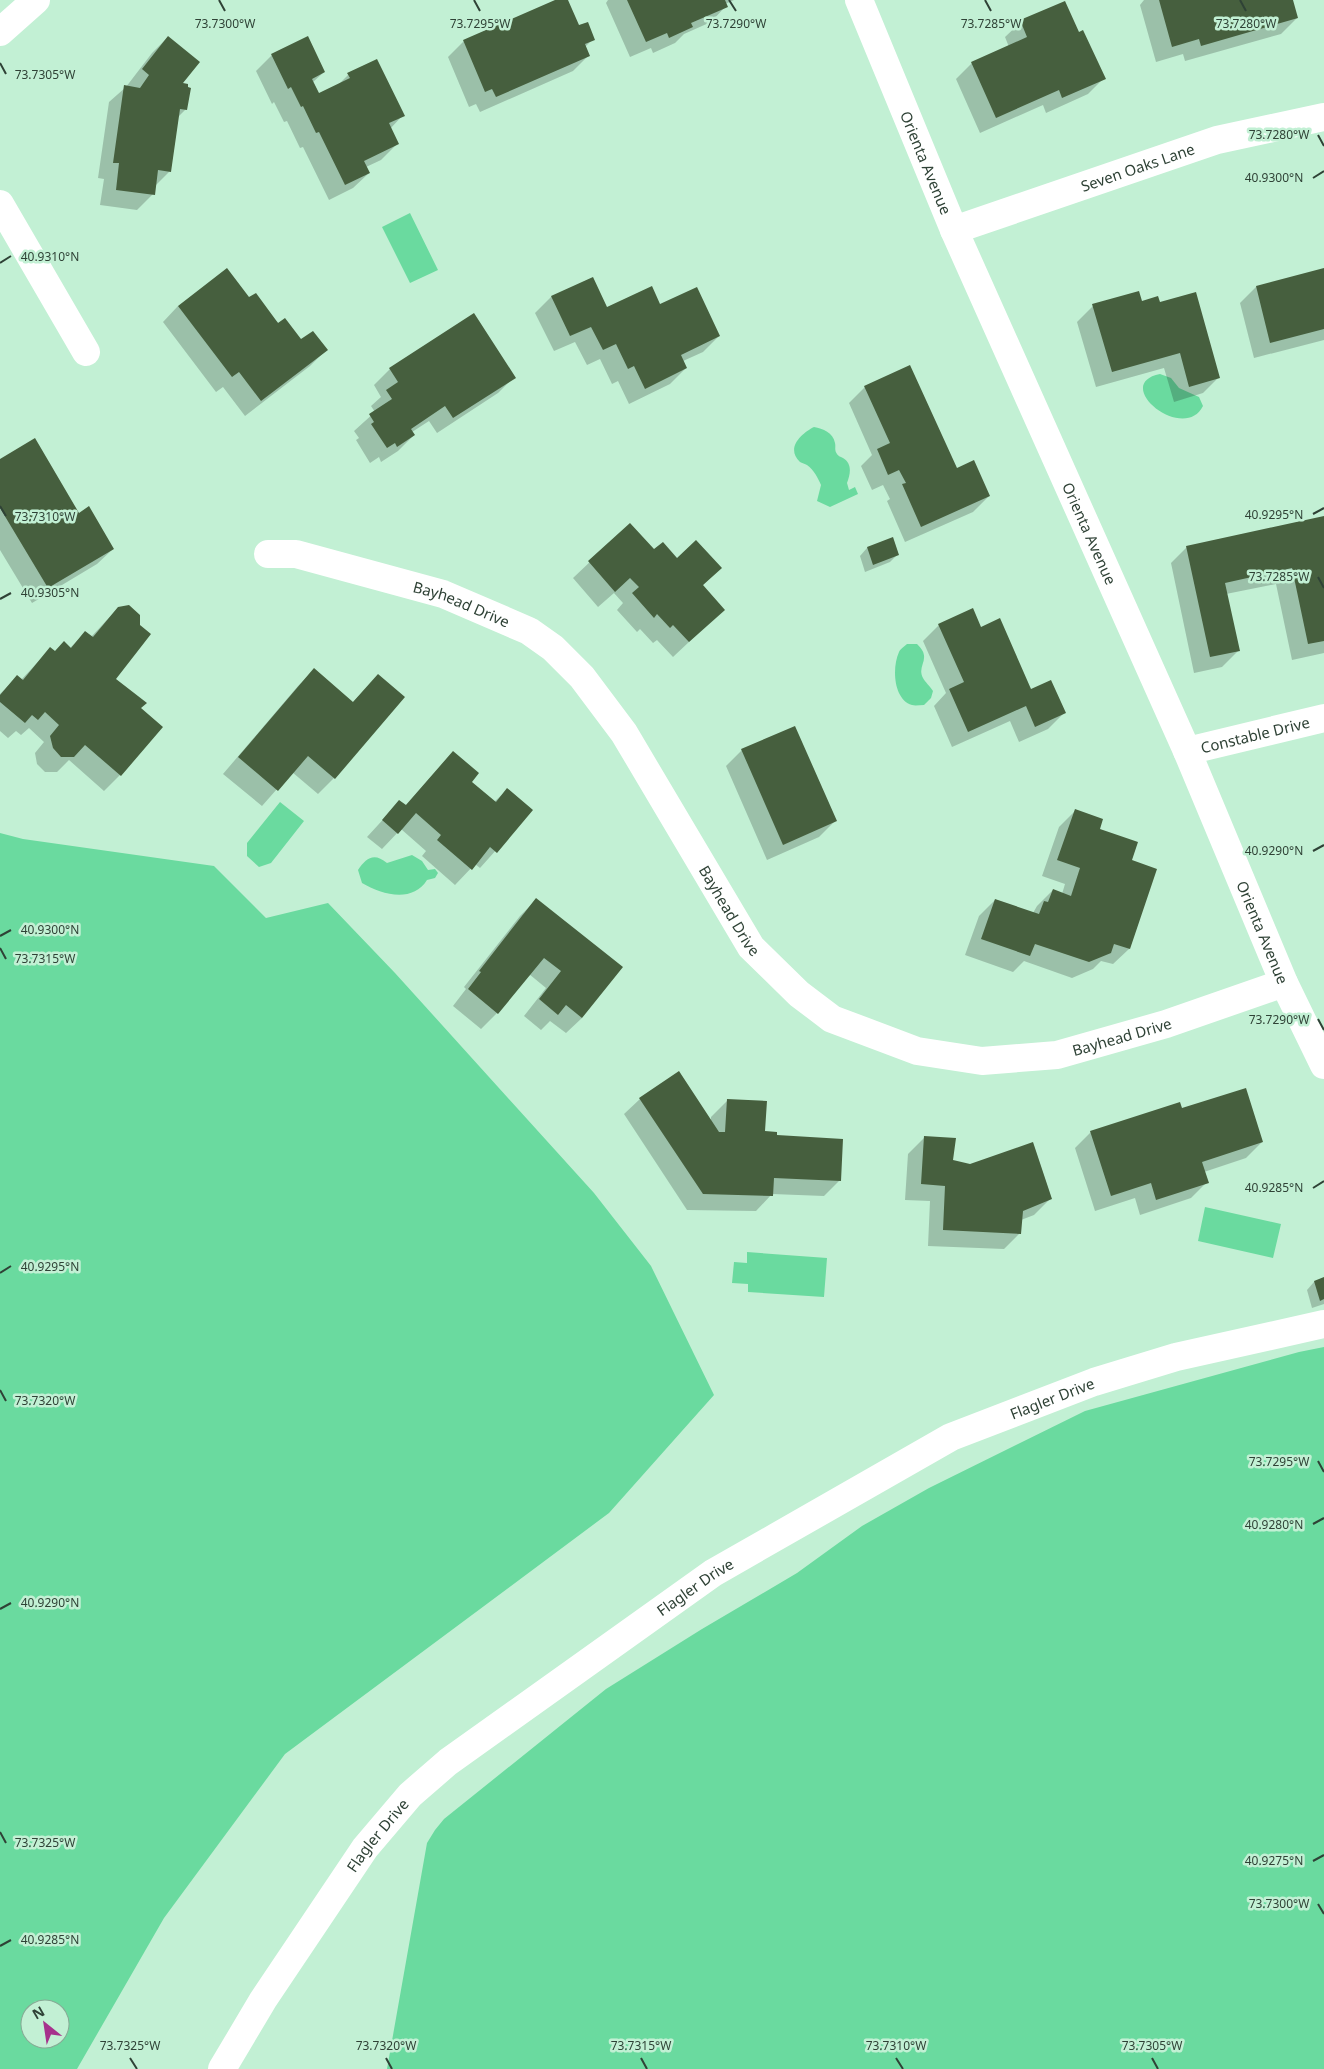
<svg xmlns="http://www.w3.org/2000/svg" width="1324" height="2069" viewBox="0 0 1324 2069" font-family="'Noto Sans',sans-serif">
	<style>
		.water { fill: #6ada9f; fill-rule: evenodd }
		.shadow { fill: #0003 }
		.building { fill: #465f3e }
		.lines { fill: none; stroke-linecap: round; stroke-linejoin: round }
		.street { stroke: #fff; stroke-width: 28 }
		.ticks { fill: none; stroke: #2f4236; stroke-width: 2 }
		.labels { text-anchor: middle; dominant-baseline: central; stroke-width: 5; stroke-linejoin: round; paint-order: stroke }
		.street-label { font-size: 15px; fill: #2f4236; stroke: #c2f0d4 }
		.ticks-label { font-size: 12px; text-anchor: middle; fill: #2f4236; stroke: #c2f0d4; stroke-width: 5; stroke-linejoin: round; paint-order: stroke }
	</style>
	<rect width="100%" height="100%" fill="#c2f0d4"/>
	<path class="water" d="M 410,213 L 438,270 L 410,283 L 382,227 Z
		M 1160,374 L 1171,378 L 1179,388 L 1199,397 L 1203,406 C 1184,444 1110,384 1160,374 Z
		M 814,427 C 823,429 833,432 835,443 C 836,447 834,450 837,454 C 839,457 840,456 843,458 C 853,464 850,475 847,483 L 849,490 L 855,487 L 858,494 L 830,507 L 817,501 L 821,485 C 818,478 814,470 807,465 C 805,464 802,463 800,462 C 785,448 802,433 814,427 Z
		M 907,644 L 917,644 C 933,659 916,665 923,678 C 925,682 930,686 933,691 L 931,698 L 924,705 C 920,705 915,706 912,705 C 893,699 892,667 899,652 C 900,649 904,647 907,644 Z
		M 280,802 L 304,821 L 271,863 L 259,867 L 247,856 L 247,843 Z
		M 0,833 L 23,839 L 214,866 L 266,918 L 328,903 L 395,973 L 594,1193 L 651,1266 L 714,1395 L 609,1513 L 285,1754 L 164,1918 L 77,2069 L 0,2069 ZM 30,2009 L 60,2009 L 60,2039 L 30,2039 Z
		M 412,855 L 422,861 L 428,870 L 435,869 L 438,873 L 435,878 L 427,880 C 413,903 382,895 362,883 L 358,870 C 366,858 374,852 387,863 Z
		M 1205,1207 L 1281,1224 L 1273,1258 L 1198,1241 Z
		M 747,1252 L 827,1258 L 824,1297 L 748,1292 L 748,1284 L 732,1283 L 734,1262 L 747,1263 Z
		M 1324,1347 L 1324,2069 L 387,2069 L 427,1843 L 435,1830 L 444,1819 L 606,1689 L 702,1629 L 797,1573 L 862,1526 L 929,1488 L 1085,1411 L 1299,1352 Z"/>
	<path class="shadow" d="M 558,0 L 567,0 L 579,27 L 593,39 L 585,47 L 589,55 L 573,71 L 480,112 L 476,104 L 469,107 L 448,57 L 464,41 Z
		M 608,0 L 734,0 L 725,4 L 726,6 L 711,22 L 684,34 L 675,43 L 653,53 L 651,48 L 630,57 L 606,3 Z
		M 1144,0 L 1292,0 L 1297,18 L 1281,34 L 1185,61 L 1183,54 L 1156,62 L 1140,5 Z
		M 1021,22 L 1078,33 L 1104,78 L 1088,94 L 1046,113 L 1043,105 L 980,133 L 956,79 L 972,63 L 1009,47 L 1005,37 Z
		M 168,37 L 186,109 L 177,118 L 170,171 L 154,187 L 153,194 L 137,210 L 100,205 L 104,179 L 98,178 L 109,102 L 126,87 L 152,53 Z
		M 272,55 L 324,72 L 312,83 L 318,95 L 337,86 L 348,75 L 403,115 L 390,129 L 397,144 L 381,160 L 366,167 L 369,173 L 353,188 L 329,200 L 303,147 L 300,148 L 287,121 L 284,122 L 274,102 L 272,104 L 256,71 Z
		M 1324,269 L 1324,340 L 1254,358 L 1240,303 L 1256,287 Z
		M 592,278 L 606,309 L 719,336 L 703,352 L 683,361 L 686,368 L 670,384 L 629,404 L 618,381 L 612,384 L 600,359 L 587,365 L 575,342 L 554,351 L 535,313 L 551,297 Z
		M 249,299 L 301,341 L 326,350 L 310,366 L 245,416 L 223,387 L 216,392 L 163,322 L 178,306 Z
		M 1141,303 L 1159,303 L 1219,377 L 1203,393 L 1174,402 L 1164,368 L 1096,387 L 1077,322 L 1093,306 Z
		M 474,315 L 514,377 L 498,393 L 437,433 L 429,421 L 412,432 L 414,435 L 398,451 L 381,462 L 379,457 L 370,463 L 356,440 L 359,438 L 354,431 L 375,412 L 371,406 L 381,397 L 374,385 L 390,369 Z
		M 865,387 L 956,469 L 989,496 L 973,512 L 905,542 L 887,501 L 890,499 L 883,485 L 872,490 L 861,466 L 872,455 L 849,403 Z
		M 0,460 L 79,514 L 113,549 L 97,564 L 32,603 L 0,550 Z
		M 1324,517 L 1324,653 L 1292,660 L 1276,584 L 1226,594 L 1238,651 L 1222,667 L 1194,673 L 1171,563 L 1187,547 Z
		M 630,524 L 654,551 L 677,559 L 720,568 L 702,586 L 707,625 L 673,657 L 657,640 L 653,643 L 640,629 L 637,632 L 617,610 L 623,603 L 614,593 L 598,607 L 573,578 Z
		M 892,539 L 898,554 L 890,562 L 865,572 L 860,556 L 867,548 Z
		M 118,608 L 114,679 L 140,709 L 120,775 L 104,791 L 69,760 L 57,772 L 45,772 L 37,764 L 35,753 L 44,742 L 29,728 L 21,735 L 16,731 L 8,738 L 0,731 L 0,694 L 17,677 L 21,680 L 50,649 L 55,652 L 70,648 L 86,632 L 91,637 Z
		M 939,625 L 981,628 L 1030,690 L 1064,713 L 1048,729 L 1019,742 L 1010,721 L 952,747 L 934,706 L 946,693 L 923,641 Z
		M 314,670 L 352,703 L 378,676 L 334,778 L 318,794 L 292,772 L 262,806 L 223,774 L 298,686 Z
		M 742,750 L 835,821 L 819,837 L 767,860 L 726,766 Z
		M 453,752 L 471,782 L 494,802 L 508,789 L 532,810 L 480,868 L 475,864 L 455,885 L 422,856 L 426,851 L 401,829 L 382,849 L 367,837 L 400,801 L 405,806 Z
		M 1075,811 L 1098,830 L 1130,861 L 1129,949 L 1113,964 L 1101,961 L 1093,969 L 1072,978 L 1024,961 L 1013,972 L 965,955 L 979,916 L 995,900 L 1033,913 L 1037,906 L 1053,890 L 1062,894 L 1065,884 L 1042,876 L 1059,827 Z
		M 536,900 L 582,1018 L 566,1033 L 550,1021 L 541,1030 L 524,1016 L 546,988 L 529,974 L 497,1013 L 481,1029 L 453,1006 L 466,989 L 464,987 L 520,916 Z
		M 640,1099 L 711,1122 L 711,1117 L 727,1101 L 764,1132 L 775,1136 L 840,1180 L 824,1196 L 772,1194 L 756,1211 L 687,1210 L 624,1114 Z
		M 1181,1110 L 1262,1142 L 1246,1158 L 1204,1172 L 1207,1182 L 1191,1198 L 1140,1215 L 1135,1198 L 1095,1211 L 1075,1148 L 1091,1132 Z
		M 924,1138 L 951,1161 L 1050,1199 L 1034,1215 L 1021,1220 L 1020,1233 L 1004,1249 L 928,1246 L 930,1201 L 905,1200 L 908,1154 Z
		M 1324,1279 L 1324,1304 L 1312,1308 L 1307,1290 L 1314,1282 Z"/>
	<path class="building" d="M 555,0 L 568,0 L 579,25 L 588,22 L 595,40 L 585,44 L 590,56 L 496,97 L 492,89 L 485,92 L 463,40 Z
		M 627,0 L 725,0 L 728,7 L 691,23 L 693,27 L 669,38 L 667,33 L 646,42 Z
		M 1159,0 L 1293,0 L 1298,18 L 1201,46 L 1199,39 L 1172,47 Z
		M 1065,1 L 1079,32 L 1083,30 L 1106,79 L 1062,98 L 1059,90 L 996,118 L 971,62 L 1027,37 L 1020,20 Z
		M 168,36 L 200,62 L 183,83 L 188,84 L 188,87 L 191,88 L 187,110 L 180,109 L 171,172 L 158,170 L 155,195 L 116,190 L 119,163 L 113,163 L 124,85 L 140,88 L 149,75 L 142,69 Z
		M 308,36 L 325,72 L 312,79 L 319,93 L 350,78 L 347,73 L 377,59 L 405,116 L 389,123 L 399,144 L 364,161 L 370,173 L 345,185 L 319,132 L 316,133 L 303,106 L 301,107 L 291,87 L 288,89 L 271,54 Z
		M 227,268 L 249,297 L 256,293 L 278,323 L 285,318 L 301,339 L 313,331 L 328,350 L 261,401 L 239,372 L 232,377 L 178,306 Z
		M 1324,268 L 1324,329 L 1270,343 L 1256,286 Z
		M 593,277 L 607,307 L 652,286 L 660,304 L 697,287 L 720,336 L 681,355 L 687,368 L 645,389 L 634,366 L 628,369 L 616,344 L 603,350 L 591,327 L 570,336 L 551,296 Z
		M 1139,291 L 1142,301 L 1158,296 L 1160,302 L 1196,292 L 1220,378 L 1189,387 L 1180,353 L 1112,372 L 1092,304 Z
		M 474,313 L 516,378 L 453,418 L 445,406 L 411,429 L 415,435 L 397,447 L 395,443 L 387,448 L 371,424 L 374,422 L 369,414 L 392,399 L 386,390 L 398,382 L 389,368 Z
		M 910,365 L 957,468 L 974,460 L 990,496 L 921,527 L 902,484 L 906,483 L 899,470 L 888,475 L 877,449 L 890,443 L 864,386 Z
		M 35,438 L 79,513 L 89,506 L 114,549 L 48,588 L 0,508 L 0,459 Z
		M 1324,516 L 1324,641 L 1308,644 L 1292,568 L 1225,583 L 1240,651 L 1210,657 L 1186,546 Z
		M 630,523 L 654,549 L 663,542 L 677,558 L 696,540 L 722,568 L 703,585 L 725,610 L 689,642 L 673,625 L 670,628 L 657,614 L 654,618 L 632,593 L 639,587 L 630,578 L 615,592 L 588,561 Z
		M 893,537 L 899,555 L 873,565 L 867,547 Z
		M 129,605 L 140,615 L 140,625 L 151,634 L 116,679 L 147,703 L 141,708 L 163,727 L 121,776 L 85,745 L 74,757 L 61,757 L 53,748 L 50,736 L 59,725 L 45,712 L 38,720 L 32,715 L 25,723 L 0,702 L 0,695 L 17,675 L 23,680 L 50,647 L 55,651 L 64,641 L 71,648 L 85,631 L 93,637 L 118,607 Z
		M 973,608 L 981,627 L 1000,618 L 1031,689 L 1051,680 L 1066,713 L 1035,727 L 1026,706 L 968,732 L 949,689 L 964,682 L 938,624 Z
		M 314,668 L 353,702 L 378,674 L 405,697 L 335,779 L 308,756 L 278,791 L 238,757 Z
		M 795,726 L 837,821 L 783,845 L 741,749 Z
		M 453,751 L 479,773 L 472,782 L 496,802 L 507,788 L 533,810 L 497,853 L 490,847 L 472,870 L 437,840 L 441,835 L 416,813 L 398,834 L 382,820 L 399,800 L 406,805 Z
		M 1075,809 L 1103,819 L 1100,829 L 1138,842 L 1132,860 L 1157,869 L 1130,949 L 1114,944 L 1111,953 L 1089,962 L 1035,944 L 1030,956 L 981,939 L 995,899 L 1039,914 L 1044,901 L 1048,902 L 1053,889 L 1071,896 L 1080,868 L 1057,860 Z
		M 536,898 L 623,967 L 582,1018 L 566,1005 L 558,1015 L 539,999 L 561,971 L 544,958 L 498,1014 L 468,989 L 481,972 L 479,971 Z
		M 679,1071 L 719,1132 L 725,1132 L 727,1099 L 767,1101 L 765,1131 L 777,1132 L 777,1135 L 843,1139 L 841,1181 L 774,1178 L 773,1196 L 703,1194 L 639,1098 Z
		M 1246,1088 L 1263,1142 L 1202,1162 L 1209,1183 L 1156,1200 L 1151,1183 L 1111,1196 L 1090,1131 L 1180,1102 L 1182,1108 Z
		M 924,1136 L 956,1138 L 953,1160 L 970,1164 L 1033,1142 L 1052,1199 L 1023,1211 L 1021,1234 L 943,1230 L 945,1186 L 921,1184 Z
		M 1324,1277 L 1324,1299 L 1320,1301 L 1314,1281 Z"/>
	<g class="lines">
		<g class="street">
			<path id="s1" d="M 859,0 L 954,230 L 1187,751 L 1284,983 L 1324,1065"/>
			<path d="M 0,32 L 36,0"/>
			<path d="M 0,204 L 86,352"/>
			<path id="s2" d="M 954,230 L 1217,140 L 1324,117"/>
			<path id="s3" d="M 268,554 L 296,554 L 443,594 L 529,631 L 553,648 L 582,677 L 624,733 L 751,947 L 799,994 L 832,1019 L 917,1051 L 982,1061 L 1057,1055 L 1166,1024 L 1284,983"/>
			<path id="s4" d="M 1187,751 L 1324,718"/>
			<path id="s5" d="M 222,2069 L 263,2000 L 365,1848 L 410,1795 L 448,1762 L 713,1573 L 951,1437 L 1094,1382 L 1176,1357 L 1324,1324"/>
		</g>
	</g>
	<path class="ticks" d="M 219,0 L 225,11M 474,0 L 480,11M 729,0 L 736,11M 985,0 L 991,11M 1240,0 L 1246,11M 0,63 L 6,74M 1318,135 L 1324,146M 1313,178 L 1324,171M 0,263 L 11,256M 0,506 L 6,516M 1313,514 L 1324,508M 1318,577 L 1324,588M 0,599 L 11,593M 1313,851 L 1324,845M 0,936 L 11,930M 0,948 L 6,959M 1318,1019 L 1324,1030M 1313,1188 L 1324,1181M 0,1273 L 11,1266M 0,1390 L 6,1401M 1318,1461 L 1324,1472M 1313,1524 L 1324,1518M 0,1609 L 11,1603M 0,1832 L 6,1843M 1313,1861 L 1324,1855M 1318,1904 L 1324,1914M 0,1946 L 11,1940M 130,2058 L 137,2069M 386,2058 L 392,2069M 641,2058 L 647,2069M 896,2058 L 903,2069M 1152,2058 L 1158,2069"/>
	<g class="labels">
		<g class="street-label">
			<text stroke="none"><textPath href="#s1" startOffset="176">Orienta Avenue</textPath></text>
			<text stroke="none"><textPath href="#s2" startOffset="194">Seven Oaks Lane</textPath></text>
			<text stroke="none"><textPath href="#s1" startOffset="581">Orienta Avenue</textPath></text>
			<text stroke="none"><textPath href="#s3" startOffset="201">Bayhead Drive</textPath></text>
			<text stroke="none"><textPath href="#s4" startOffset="70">Constable Drive</textPath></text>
			<text stroke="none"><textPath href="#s3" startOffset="621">Bayhead Drive</textPath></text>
			<text stroke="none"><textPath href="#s1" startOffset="1016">Orienta Avenue</textPath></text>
			<text stroke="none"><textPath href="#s3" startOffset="1071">Bayhead Drive</textPath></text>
			<text stroke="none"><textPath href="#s5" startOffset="1091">Flagler Drive</textPath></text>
			<text stroke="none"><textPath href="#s5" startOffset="686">Flagler Drive</textPath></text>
			<text stroke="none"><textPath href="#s5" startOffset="281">Flagler Drive</textPath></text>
		</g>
	</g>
	<g class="ticks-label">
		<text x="225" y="28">73.7300°W</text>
		<text x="736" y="28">73.7290°W</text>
		<text x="991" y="28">73.7285°W</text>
		<text x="1246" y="28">73.7280°W</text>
		<text x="480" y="28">73.7295°W</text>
		<text x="45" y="79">73.7305°W</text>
		<text x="1279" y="139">73.7280°W</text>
		<text x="1274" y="182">40.9300°N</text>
		<text x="50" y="261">40.9310°N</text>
		<text x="1274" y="519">40.9295°N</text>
		<text x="45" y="521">73.7310°W</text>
		<text x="1279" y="581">73.7285°W</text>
		<text x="50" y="597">40.9305°N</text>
		<text x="1274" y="855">40.9290°N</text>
		<text x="50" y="934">40.9300°N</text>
		<text x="45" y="963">73.7315°W</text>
		<text x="1279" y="1024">73.7290°W</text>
		<text x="1274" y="1192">40.9285°N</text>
		<text x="50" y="1271">40.9295°N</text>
		<text x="45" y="1405">73.7320°W</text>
		<text x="1279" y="1466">73.7295°W</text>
		<text x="1274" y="1529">40.9280°N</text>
		<text x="50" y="1607">40.9290°N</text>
		<text x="45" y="1847">73.7325°W</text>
		<text x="1274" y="1865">40.9275°N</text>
		<text x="1279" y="1908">73.7300°W</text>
		<text x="50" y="1944">40.9285°N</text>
		<text x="130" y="2050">73.7325°W</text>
		<text x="386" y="2050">73.7320°W</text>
		<text x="641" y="2050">73.7315°W</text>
		<text x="896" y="2050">73.7310°W</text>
		<text x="1152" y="2050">73.7305°W</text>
	</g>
	<g transform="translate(45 2024) rotate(330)"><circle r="24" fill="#c2f0d4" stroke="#87aa95"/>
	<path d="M0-4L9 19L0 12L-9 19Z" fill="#a6328c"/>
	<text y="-8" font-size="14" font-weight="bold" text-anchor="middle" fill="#2f4236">N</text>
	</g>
</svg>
